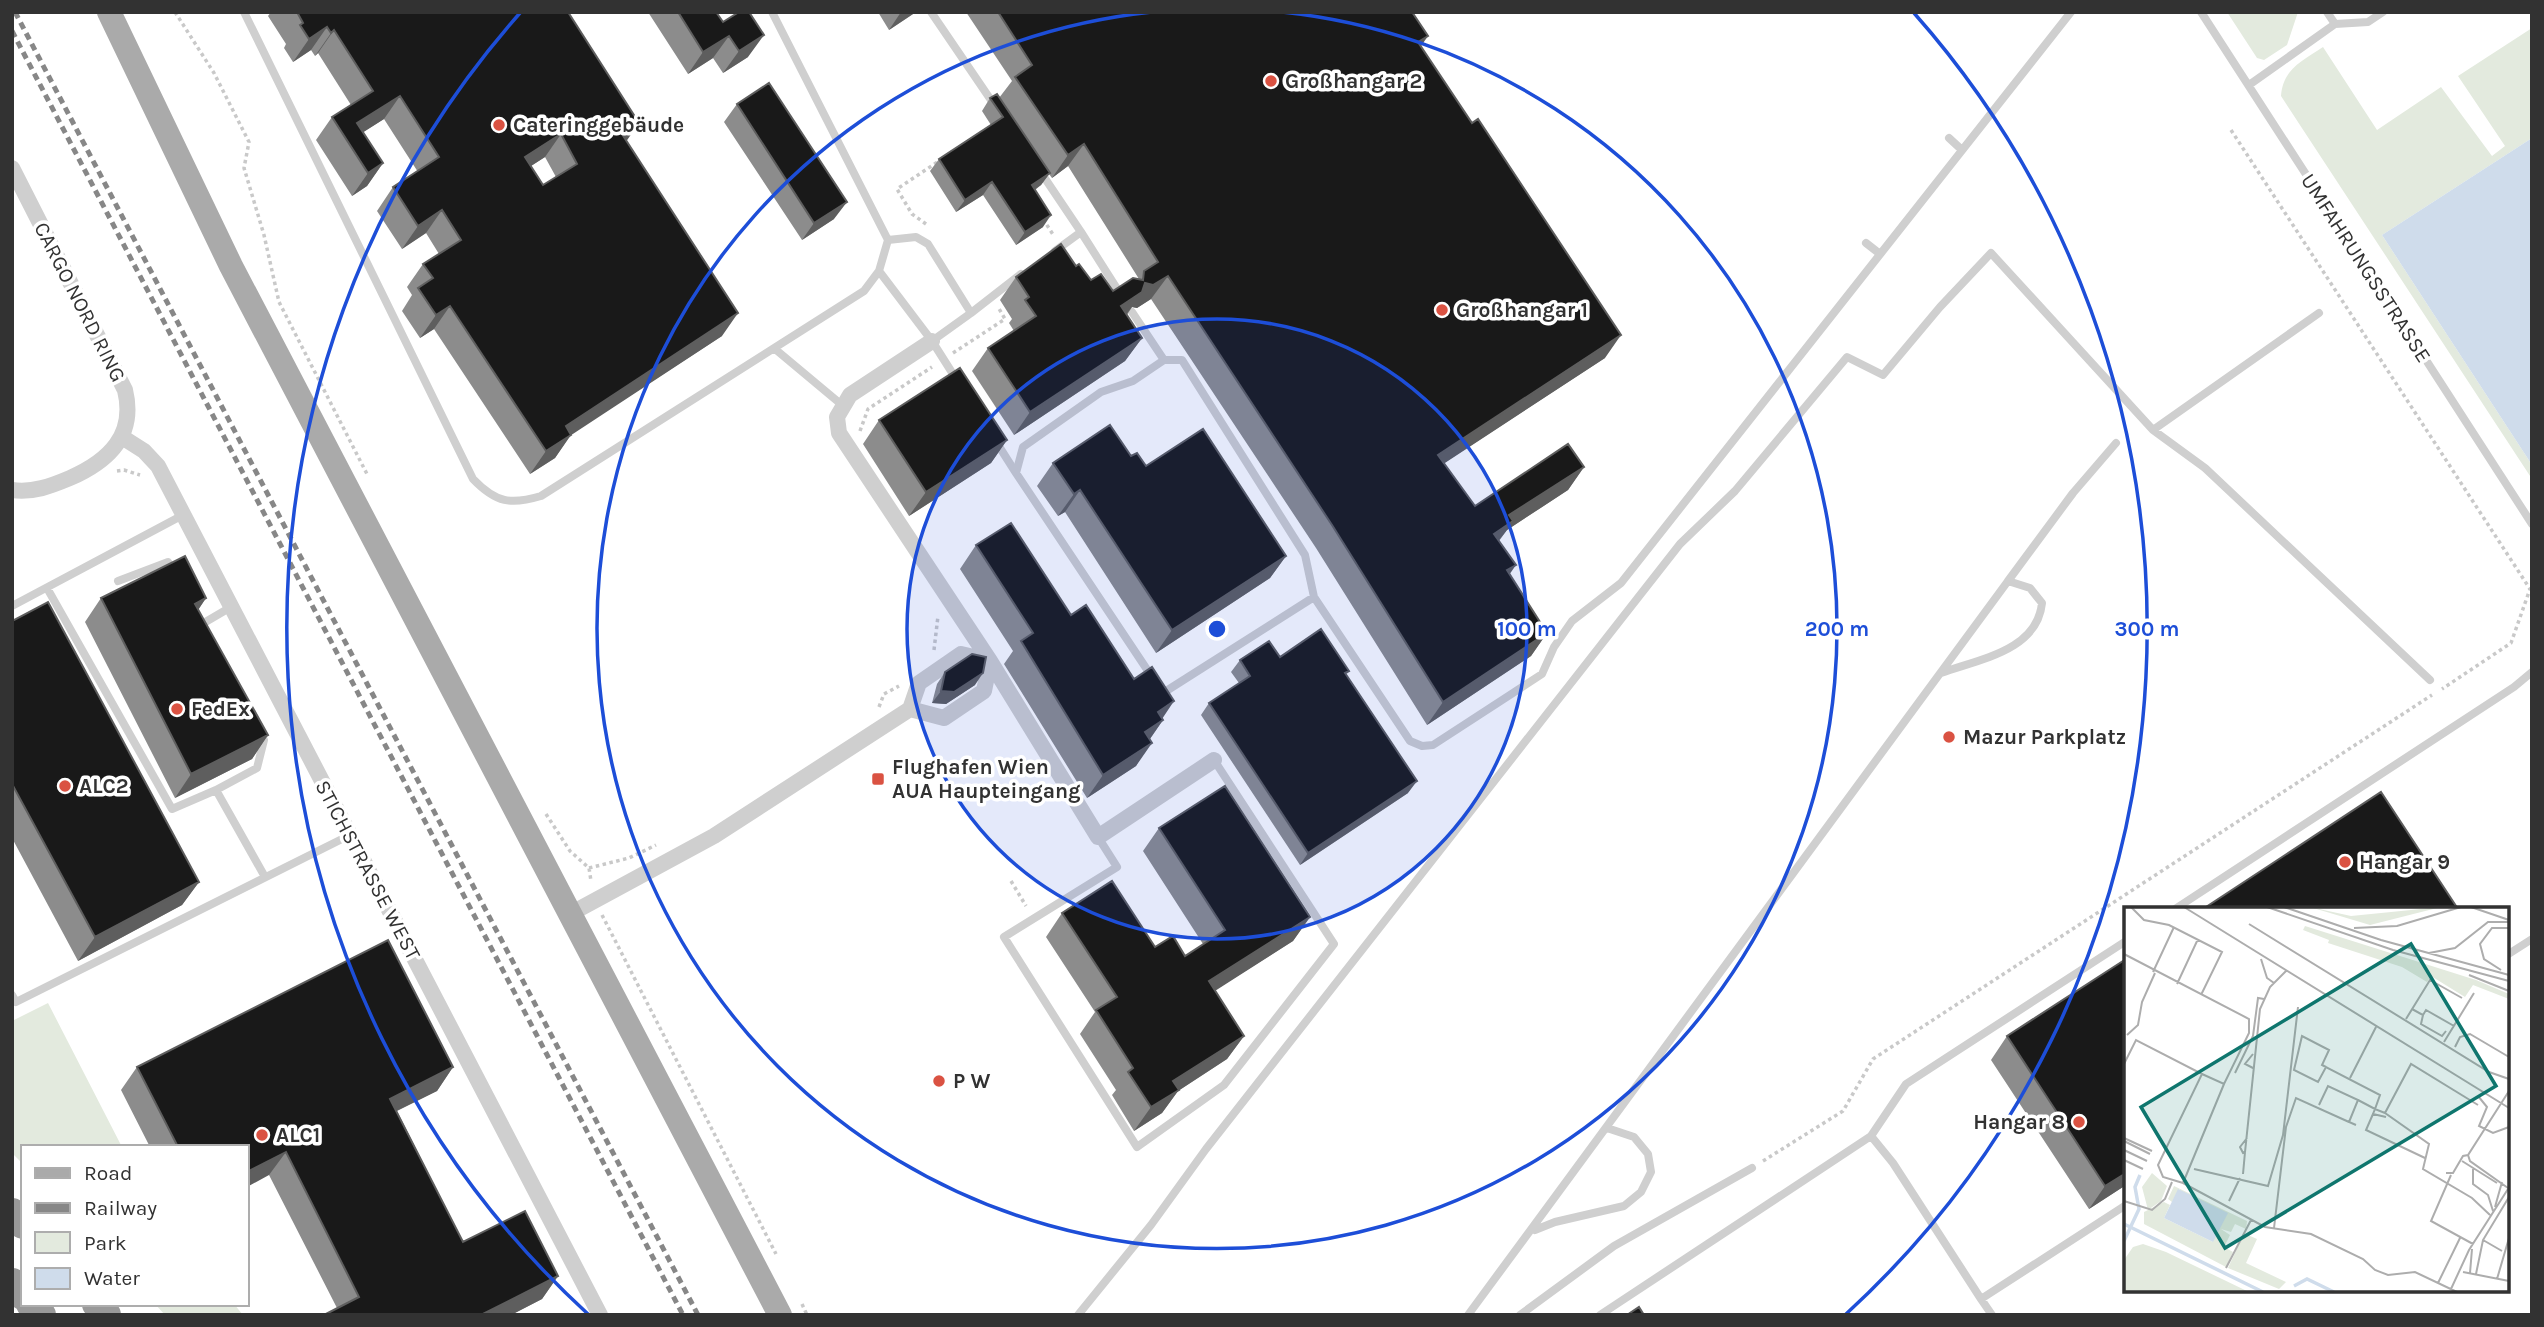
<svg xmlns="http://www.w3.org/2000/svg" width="2544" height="1327" viewBox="0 0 2544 1327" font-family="Karla,sans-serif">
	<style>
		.green { fill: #e3eade }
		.water { fill: #cfdceb }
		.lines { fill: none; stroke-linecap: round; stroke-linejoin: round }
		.path { stroke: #c9c9c9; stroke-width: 3.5; stroke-dasharray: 3.5 3.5; stroke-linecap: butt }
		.lane { stroke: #cfcfcf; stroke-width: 8 }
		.street { stroke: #cfcfcf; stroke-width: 16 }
		.primary { stroke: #aaa; stroke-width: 24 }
		.highway { stroke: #999; stroke-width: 30 }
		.rail { stroke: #878787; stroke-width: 5; stroke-dasharray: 7 5; stroke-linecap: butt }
		.wall { fill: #8c8c8c; fill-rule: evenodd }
		.shaded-wall { fill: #5e5e5e }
		.building { fill: #191919; stroke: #5e5e5e; stroke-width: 2; fill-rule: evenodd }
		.ring { fill: none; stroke: #1d4ed8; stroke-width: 3.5 }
		.poi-dot { fill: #da5242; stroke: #fff; stroke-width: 2.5 }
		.labels { text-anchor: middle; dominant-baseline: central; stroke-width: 7; stroke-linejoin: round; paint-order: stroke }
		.poi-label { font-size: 21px; font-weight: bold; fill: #323232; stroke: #fff; text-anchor: start }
		.street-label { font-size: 21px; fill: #323232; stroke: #fff }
		.inset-river { fill: none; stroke: #cfdceb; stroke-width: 3.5 }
		.inset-road { fill: none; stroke: #adadad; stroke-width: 2 }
		.view { fill: #0f766e; fill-opacity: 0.15; stroke: #0f766e; stroke-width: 3.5 }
		.inset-edge { fill: none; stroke: #323232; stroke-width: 3.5 }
		.centre { fill: #1d4ed8; stroke: #fff; stroke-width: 3.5 }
		.ring-label { font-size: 21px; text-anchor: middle; font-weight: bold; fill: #1d4ed8; stroke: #fff; stroke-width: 7; stroke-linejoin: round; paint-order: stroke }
	</style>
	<rect width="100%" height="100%" fill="#fff"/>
	<path class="green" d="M 2227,12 L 2298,12 L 2287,45 L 2264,60 L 2257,58 Z
		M 2532,28 L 2532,138 L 2382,235 L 2532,465 L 2532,479 L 2281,96 C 2283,69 2302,61 2323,47 L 2377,130 L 2441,87 L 2492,156 L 2505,146 L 2458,76 Z
		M 48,1003 L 122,1147 L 23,1147 L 23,1164 L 12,1153 L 12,1021 Z
		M 155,1304 L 234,1304 L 243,1315 L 165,1315 Z"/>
	<path class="water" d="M 2532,138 L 2532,465 L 2382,235 Z"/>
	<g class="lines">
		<path class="path" d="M 175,12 L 214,73 L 249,142 L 244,168 L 264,235 L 279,302 L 368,476
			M 2231,130 L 2530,589 L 2511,643 L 2442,689
			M 1043,219 L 1054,236
			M 926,224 L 912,214 L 897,189 L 939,161
			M 953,353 L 1005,319 L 998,307
			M 860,431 L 868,409 L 932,367
			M 117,471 L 124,470 L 140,475
			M 934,650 L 938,616
			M 879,707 L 884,694 L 899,686
			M 546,814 L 570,851 L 589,868 L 591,881
			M 589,868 L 629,858 L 656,845
			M 1011,881 L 1026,906
			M 602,915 L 776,1254
			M 1763,1161 L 1843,1111 L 1873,1059 L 2432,695
			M 802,1304 L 807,1315"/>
		<path class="lane" d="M 244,12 L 473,479 C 496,503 511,505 541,496 L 864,291 L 879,271 L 888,240 L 772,12
			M 931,12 L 995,106
			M 2201,12 L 2532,524
			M 2327,12 L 2335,24
			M 2249,85 L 2335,24 L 2368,22 L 2383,12
			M 1949,138 L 1962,150
			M 1040,171 L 1081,232 L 1055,251
			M 1081,232 L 1121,295
			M 1866,243 L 1880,254
			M 879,271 L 932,341 L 971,313 L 928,244 L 916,237 L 888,240
			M 1132,312 L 1164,360 L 1133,381 L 1101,392 L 1023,447 L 1016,473 L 1152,677
			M 971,313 L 1021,274
			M 932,341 L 958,382
			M 775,349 L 842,405
			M 1164,360 L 1182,360 L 1305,555 L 1314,597 L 1410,741 L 1422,746 L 1433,745 L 1542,674 L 1554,647 L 1572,621 L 1621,583 L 2071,12
			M 2153,430 L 2319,313
			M 995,440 L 1016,473
			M 118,581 L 168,562 L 173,571
			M 2008,581 L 2073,493 L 2116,443
			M 47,588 L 172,809 L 216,790
			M 12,606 L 183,515
			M 202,624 L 231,607
			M 1162,690 L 1163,693 L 1314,597
			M 260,733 L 264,740 L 257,768 L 216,790 L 265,877
			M 1098,837 L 1117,867 L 1004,937 L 1137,1147 L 1224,1085 L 1334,944 L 1214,760
			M 2175,909 L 2514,687 L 2532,672
			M 2507,955 L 2532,939
			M 12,995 L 16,1002 L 350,835
			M 1871,1136 L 1906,1084 L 2126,941
			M 1535,1230 L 1555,1222 L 1624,1206 L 1641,1192 L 1651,1172 L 1648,1154 L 1634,1137 L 1607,1128
			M 1078,1315 L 1151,1225 L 1206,1149 L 1680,544 L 1735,491 L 1847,357 L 1883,375 L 1940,307 L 1991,253 L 2153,430 L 2205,468 L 2430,680
			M 1468,1315 L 2008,581 L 2030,588 L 2042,603 C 2037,651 1979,659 1941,673
			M 1520,1315 L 1614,1246 L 1752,1168
			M 1600,1315 L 1871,1136 L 1893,1163 L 1981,1299
			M 1992,1315 L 1981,1299 L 2126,1205"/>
		<path class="street" d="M 12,168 L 125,390 C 136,435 109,461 70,478 C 51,486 33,493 12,490
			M 932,341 L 850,395 L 837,417 L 839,433 L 990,661 L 1098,837 L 1214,760
			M 122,437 L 144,451 L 158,466 L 600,1315
			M 570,914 L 714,836 L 910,709 L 919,683 L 961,654 L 990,661 L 984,691 L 944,718 L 910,709"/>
		<path class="primary" d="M 109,12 L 231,266 L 780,1315"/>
		<path class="highway" d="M 12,1213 L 23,1224
			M 12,1283 L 23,1295
			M 31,1304 L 41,1315
			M 97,1304 L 106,1315"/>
		<path class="rail" d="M 15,12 L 698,1315
			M 12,31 L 683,1315"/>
	</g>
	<path class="wall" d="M 271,12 L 568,12 L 626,142 L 722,336 L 571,434 L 555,458 L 530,474 L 434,329 L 420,338 L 402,311 L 412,295 L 407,287 L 423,264 L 439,254 L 426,233 L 402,249 L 377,211 L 393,187 L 418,172 L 384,119 L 363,132 L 383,163 L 367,186 L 352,196 L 316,140 L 332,117 L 351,105 L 318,53 L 315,56 L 311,50 L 293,62 L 284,48 L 286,44 L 268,16 ZM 545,157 L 556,177 L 543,185 L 531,166 Z
		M 648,12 L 716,12 L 748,57 L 723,73 L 713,58 L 688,74 Z
		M 878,12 L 916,12 L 889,30 Z
		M 966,12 L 1412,12 L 1421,46 L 1605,358 L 1444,463 L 1475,506 L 1584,467 L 1568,490 L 1507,530 L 1499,541 L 1509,574 L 1547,633 L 1531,656 L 1427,725 L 1316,548 L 1151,299 L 1137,308 L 1132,307 L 1127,315 L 1142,338 L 1125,361 L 1014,435 L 972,371 L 988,348 L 1014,331 L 1009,323 L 1012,319 L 1000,300 L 1016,277 L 1076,266 L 1091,280 L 1113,291 L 1139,279 L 1068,166 L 1052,178 L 1049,174 L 1041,185 L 1035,190 L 1043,227 L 1016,245 L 983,195 L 956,212 L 930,171 L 939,159 L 991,125 L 982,111 L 990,98 L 999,98 L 1012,81 Z
		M 737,104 L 834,219 L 802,240 L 724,122 Z
		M 879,420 L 1007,440 L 991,463 L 909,516 L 863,444 Z
		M 1131,456 L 1286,556 L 1270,578 L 1156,653 L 1065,512 L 1058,516 L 1037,486 L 1053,463 Z
		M 976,545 L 1071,615 L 1163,720 L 1150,739 L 1136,766 L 1087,798 L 1004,664 L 1013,651 L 960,569 Z
		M 101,598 L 206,598 L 198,610 L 268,735 L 252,759 L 175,798 L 85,622 Z
		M 12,621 L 199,882 L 182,905 L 78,961 L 12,838 Z
		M 1280,657 L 1349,671 L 1346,675 L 1408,793 L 1300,865 L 1201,715 L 1209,703 L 1239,683 L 1231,672 L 1240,660 Z
		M 945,672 L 975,685 L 946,704 L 932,703 L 937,684 Z
		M 1159,828 L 1310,917 L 1293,941 L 1215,990 L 1244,1036 L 1227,1059 L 1178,1091 L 1162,1113 L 1134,1131 L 1112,1095 L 1116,1090 L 1080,1034 L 1095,1012 L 1046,937 L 1062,913 L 1155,947 L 1185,956 L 1203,944 L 1143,851 Z
		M 2007,1036 L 2126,1185 L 2089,1209 L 1991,1060 Z
		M 137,1067 L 453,1067 L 437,1091 L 397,1111 L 463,1242 L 558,1276 L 542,1299 L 511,1315 L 324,1315 L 337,1308 L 269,1175 L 247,1147 L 150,1147 L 121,1090 Z"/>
	<path class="shaded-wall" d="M 901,12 L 916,12 L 889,30 Z
		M 327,27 L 311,50 L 293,62 L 309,39 Z
		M 334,30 L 318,53 L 315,56 L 331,33 Z
		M 764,35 L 748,57 L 723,73 L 739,51 Z
		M 729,36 L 713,58 L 688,74 L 703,52 Z
		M 1428,36 L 1412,59 L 1418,42 Z
		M 400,96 L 384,119 L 348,142 L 357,123 Z
		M 639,123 L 623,146 L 622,134 Z
		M 561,134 L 545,157 L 509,180 L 525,157 Z
		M 1084,144 L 1068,166 L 1052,178 L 1068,155 Z
		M 383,163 L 367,186 L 352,196 L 368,173 Z
		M 1050,173 L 1041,185 L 1023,198 L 1032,185 Z
		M 992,182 L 983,195 L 956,212 L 965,200 Z
		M 847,202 L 834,219 L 802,240 L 814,223 Z
		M 442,210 L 426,233 L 402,249 L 418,226 Z
		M 1051,215 L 1043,227 L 1016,245 L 1025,232 Z
		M 1168,276 L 1151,299 L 1137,308 L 1132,307 L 1126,315 L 1121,306 L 1145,283 Z
		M 450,306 L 434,329 L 420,338 L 436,315 Z
		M 738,313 L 722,336 L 550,449 L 566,426 Z
		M 1621,335 L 1605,358 L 1422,478 L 1438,455 Z
		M 1142,338 L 1125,361 L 1014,435 L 1030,412 Z
		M 571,435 L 555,458 L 530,474 L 546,451 Z
		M 1007,440 L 991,463 L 909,516 L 926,492 Z
		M 1584,467 L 1568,490 L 1507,530 L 1496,544 L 1494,534 L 1509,515 Z
		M 1080,490 L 1065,512 L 1058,516 L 1074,494 Z
		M 1286,556 L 1270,578 L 1156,653 L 1172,630 Z
		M 1516,565 L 1500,588 L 1507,570 Z
		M 206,598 L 190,622 L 195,604 Z
		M 1547,633 L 1531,656 L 1427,725 L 1443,702 Z
		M 983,673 L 975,685 L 946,704 L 932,703 L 941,691 Z
		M 1174,701 L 1160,722 L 1163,720 L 1147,743 L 1142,735 L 1158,712 Z
		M 268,735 L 252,759 L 175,798 L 191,774 Z
		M 1152,743 L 1136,766 L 1087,798 L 1103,775 Z
		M 1417,781 L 1408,793 L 1300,865 L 1308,853 Z
		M 199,882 L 182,905 L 78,961 L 95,937 Z
		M 1310,917 L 1293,941 L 1193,1005 L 1209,981 Z
		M 1244,1036 L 1227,1059 L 1178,1091 L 1162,1113 L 1134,1131 L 1151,1107 L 1173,1081 Z
		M 453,1067 L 437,1091 L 374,1122 L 390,1099 Z
		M 286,1152 L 269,1175 L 247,1187 L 247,1172 Z
		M 2126,1173 L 2126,1185 L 2089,1209 L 2105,1186 Z
		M 558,1276 L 542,1299 L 511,1315 L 481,1315 Z"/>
	<path class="building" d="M 297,12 L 568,12 L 639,123 L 622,134 L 738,313 L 566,426 L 571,435 L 546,451 L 450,306 L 436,315 L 418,288 L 433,278 L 423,264 L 461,240 L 442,210 L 418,226 L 393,187 L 439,157 L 400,96 L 357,123 L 383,163 L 368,173 L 332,117 L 373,91 L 334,30 L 331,33 L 327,27 L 309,39 L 300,25 L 303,23 ZM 561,134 L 577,164 L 543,185 L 525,157 Z
		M 678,12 L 716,12 L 723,22 L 739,12 L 749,12 L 764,35 L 739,51 L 729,36 L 703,52 Z
		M 998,12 L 1412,12 L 1428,36 L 1418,42 L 1472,123 L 1478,119 L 1621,335 L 1438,455 L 1475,506 L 1568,444 L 1584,467 L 1509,515 L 1513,521 L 1494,534 L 1516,565 L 1507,570 L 1547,633 L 1443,702 L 1332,525 L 1168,276 L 1153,285 L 1145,283 L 1142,292 L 1121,306 L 1142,338 L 1030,412 L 988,348 L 1036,316 L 1025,300 L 1029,297 L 1016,277 L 1061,244 L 1076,266 L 1079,264 L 1091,280 L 1101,274 L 1113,291 L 1133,278 L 1143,280 L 1144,271 L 1158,262 L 1084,144 L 1068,155 L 1015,77 L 1032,65 Z
		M 769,83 L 847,202 L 814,223 L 737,104 Z
		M 997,94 L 1050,173 L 1032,185 L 1051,215 L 1025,232 L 992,182 L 965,200 L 939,159 L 1003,117 L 990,98 Z
		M 960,368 L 1007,440 L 926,492 L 879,420 Z
		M 1110,425 L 1131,456 L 1137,453 L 1146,466 L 1203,429 L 1286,556 L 1172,630 L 1080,490 L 1074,494 L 1053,463 Z
		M 1011,523 L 1071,615 L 1086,605 L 1134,679 L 1152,667 L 1174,701 L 1158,712 L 1163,720 L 1145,732 L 1152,743 L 1103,775 L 1021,641 L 1033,633 L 976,545 Z
		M 185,556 L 206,598 L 195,604 L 268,735 L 191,774 L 101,598 Z
		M 48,602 L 199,882 L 95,937 L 12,784 L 12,621 Z
		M 1321,629 L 1349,671 L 1345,673 L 1417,781 L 1308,853 L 1209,703 L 1250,676 L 1240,660 L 1269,641 L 1280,657 Z
		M 972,654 L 986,657 L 983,673 L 954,692 L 941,691 L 945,672 Z
		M 1225,786 L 1310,917 L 1209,981 L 1244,1036 L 1173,1081 L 1179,1090 L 1151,1107 L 1128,1072 L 1133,1068 L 1096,1010 L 1117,997 L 1062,913 L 1112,881 L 1155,947 L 1173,936 L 1185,956 L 1225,930 L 1159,828 Z
		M 2381,792 L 2458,909 L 2203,909 Z
		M 388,940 L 453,1067 L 390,1099 L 463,1242 L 525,1211 L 558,1276 L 481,1315 L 324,1315 L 359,1297 L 286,1152 L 247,1172 L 247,1147 L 178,1147 L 137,1067 Z
		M 2126,959 L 2126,1173 L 2105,1186 L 2007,1036 Z
		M 1639,1307 L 1644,1315 L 1627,1315 Z"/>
	<circle cx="1217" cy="629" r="310" fill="#1d4ed8" fill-opacity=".12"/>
	<g class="ring">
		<circle cx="1217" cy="629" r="310"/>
		<path d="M1282 12A620 620 0 1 1 1152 12"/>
		<path d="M589 1315A930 930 0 0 1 520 13M1914 13A930 930 0 0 1 1845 1315"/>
	</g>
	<g class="poi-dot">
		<circle cx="1271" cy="81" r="7"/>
		<circle cx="499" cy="125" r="7"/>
		<circle cx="1442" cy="310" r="7"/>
		<circle cx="177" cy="709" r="7"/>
		<circle cx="1949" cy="737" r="7"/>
		<rect x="871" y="772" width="14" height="14" rx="3.5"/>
		<circle cx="65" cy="786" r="7"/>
		<circle cx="2345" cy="862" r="7"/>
		<circle cx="939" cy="1081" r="7"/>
		<circle cx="2079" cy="1122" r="7"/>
		<circle cx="262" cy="1135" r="7"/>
	</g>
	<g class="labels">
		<g class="poi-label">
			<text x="1285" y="81">Großhangar 2</text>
			<text x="513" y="125">Cateringgebäude</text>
			<text x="1456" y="310">Großhangar 1</text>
			<text x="191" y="709">FedEx</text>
			<text x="1963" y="737">Mazur Parkplatz</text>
			<text x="892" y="767">Flughafen Wien<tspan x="892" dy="24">AUA Haupteingang</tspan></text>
			<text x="79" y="786">ALC2</text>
			<text x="2359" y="862">Hangar 9</text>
			<text x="953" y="1081">P W</text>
			<text x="2065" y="1122" text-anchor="end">Hangar 8</text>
			<text x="276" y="1135">ALC1</text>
		</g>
		<g class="street-label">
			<text transform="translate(2366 268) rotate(57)">UMFAHRUNGSSTRASSE</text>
			<text transform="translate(80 302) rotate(63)">CARGO NORD RING</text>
			<text transform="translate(368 870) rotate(62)">STICHSTRASSE WEST</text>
		</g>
	</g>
	<g transform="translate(2124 907)">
		<rect width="385" height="385" fill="#fff"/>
		<path d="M 186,0 L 227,9 L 317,0 L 246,18 ZM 181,19 L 352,73 L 385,87 L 385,92 L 349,78 L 341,90 L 307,69 L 303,75 L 278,60 L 204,36 L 205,33 L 179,23 ZM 28,266 L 43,279 L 37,294 L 24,303 L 18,280 ZM 50,279 L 123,314 L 122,322 L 111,317 L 107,325 L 97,322 L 106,328 L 100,340 L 109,345 L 102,360 L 20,317 L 20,305 L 40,295 L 46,298 L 40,311 L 89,335 L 55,282 L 48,295 L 44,292 ZM 124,328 L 133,332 L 122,356 L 162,375 L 155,382 L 104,361 L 119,329 ZM 19,337 L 42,345 L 125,385 L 0,385 L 0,353 L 9,340 Z" fill="#e3eade"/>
		<path d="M 54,282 L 104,306 L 89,335 L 40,311 Z" fill="#cfdceb"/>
		<path class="inset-river" d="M 0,317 L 139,385M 0,334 L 15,302 L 11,280 L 16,268M 170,379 L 183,372 L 210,385"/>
		<path class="inset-road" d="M 7,0 L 20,13 L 45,18 L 98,45 L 77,88M 60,0 L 385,201M 143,0 L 269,43 L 385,74M 160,0 L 257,33 L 385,68M 347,0 L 385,13M 125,17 L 365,165 L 385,172M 230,21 L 273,19 L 337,0M 305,46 L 331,41 L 364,15 L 385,15M 0,47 L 125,112 L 125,126 L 100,177 L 78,167M 137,52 L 143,71 L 150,76M 377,63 L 360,52 L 356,37 L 368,21 L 385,21M 29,65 L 50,20M 345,68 L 385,84M 53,77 L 74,32M 288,102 L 299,108 L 297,117 L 318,129 L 322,124M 299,108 L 302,103 L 330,119M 282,112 L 306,73 L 338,91M 3,128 L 14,118 L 18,95 L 31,66M 320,135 L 350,86M 331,140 L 336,130 L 346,127 L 385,150M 0,157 L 12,133 L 78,167 L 34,258 L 39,270 L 59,276 L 141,320 L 187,327 L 239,352 L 251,363 L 264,368 L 291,365 L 333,385M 202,160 L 198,158 L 205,143 L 178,129 L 170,163 L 194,175 L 202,160 L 256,188 L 251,202 L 234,193M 129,161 L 121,157 L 129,147M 111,166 L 129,129 L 134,91 L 140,92M 226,171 L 252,120M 354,189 L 363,200 L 355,219 L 369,226 L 385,220M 195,198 L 204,179 L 234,193 L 225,215 L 232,218M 354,198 L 287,157 L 261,206 L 305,237 L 299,262 L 348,291 L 366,308M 261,206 L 251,202 L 249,207 L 262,210M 249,207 L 242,223 L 301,251M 0,231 L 28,244M 123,231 L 116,240 L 119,246 L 121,245 L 136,102 L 146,80 L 163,63M 0,234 L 26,247M 0,243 L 23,254M 344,248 L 346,254 L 384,281M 0,253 L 19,262M 338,254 L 373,276M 70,262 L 144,279 L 159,228 L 174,100M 349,262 L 349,277 L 364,288 L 369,304M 322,266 L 329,266 L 339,249 L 344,248 L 385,184M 119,267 L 121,245M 327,268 L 307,314 L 349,337M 59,276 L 100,177M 0,294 L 28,303 L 41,292 L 48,275M 105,294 L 116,271M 371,300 L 378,275M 150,321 L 162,220 L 172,191 L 225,215M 359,333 L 378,344M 102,361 L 127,313M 339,365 L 385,374M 346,366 L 348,342M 352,367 L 359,333 L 385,290M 373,372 L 385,331M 314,376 L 336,331M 327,382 L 345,343 L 384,282"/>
		<path class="view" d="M 287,37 L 372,179 L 101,341 L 17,200 Z"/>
		<rect width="385" height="385" class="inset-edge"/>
	</g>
	<circle cx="1217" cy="629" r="10" class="centre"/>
	<g class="ring-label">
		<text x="1527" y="636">100 m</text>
		<text x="1837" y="636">200 m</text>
		<text x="2147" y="636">300 m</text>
	</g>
	<rect width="2544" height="1327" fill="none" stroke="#323232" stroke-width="28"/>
	<rect x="21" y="1145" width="228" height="161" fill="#ffffff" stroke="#adadad" stroke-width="2"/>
	<rect x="35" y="1168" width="35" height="10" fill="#aaaaaa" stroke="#adadad" stroke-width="2"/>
	<text x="84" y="1180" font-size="21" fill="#323232">Road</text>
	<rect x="35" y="1203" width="35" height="10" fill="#878787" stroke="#adadad" stroke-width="2"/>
	<text x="84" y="1215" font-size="21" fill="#323232">Railway</text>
	<rect x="35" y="1232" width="35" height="21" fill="#e3eade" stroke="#adadad" stroke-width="2"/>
	<text x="84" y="1250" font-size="21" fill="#323232">Park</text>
	<rect x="35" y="1268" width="35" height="21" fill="#cfdceb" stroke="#adadad" stroke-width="2"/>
	<text x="84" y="1285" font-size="21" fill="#323232">Water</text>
</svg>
